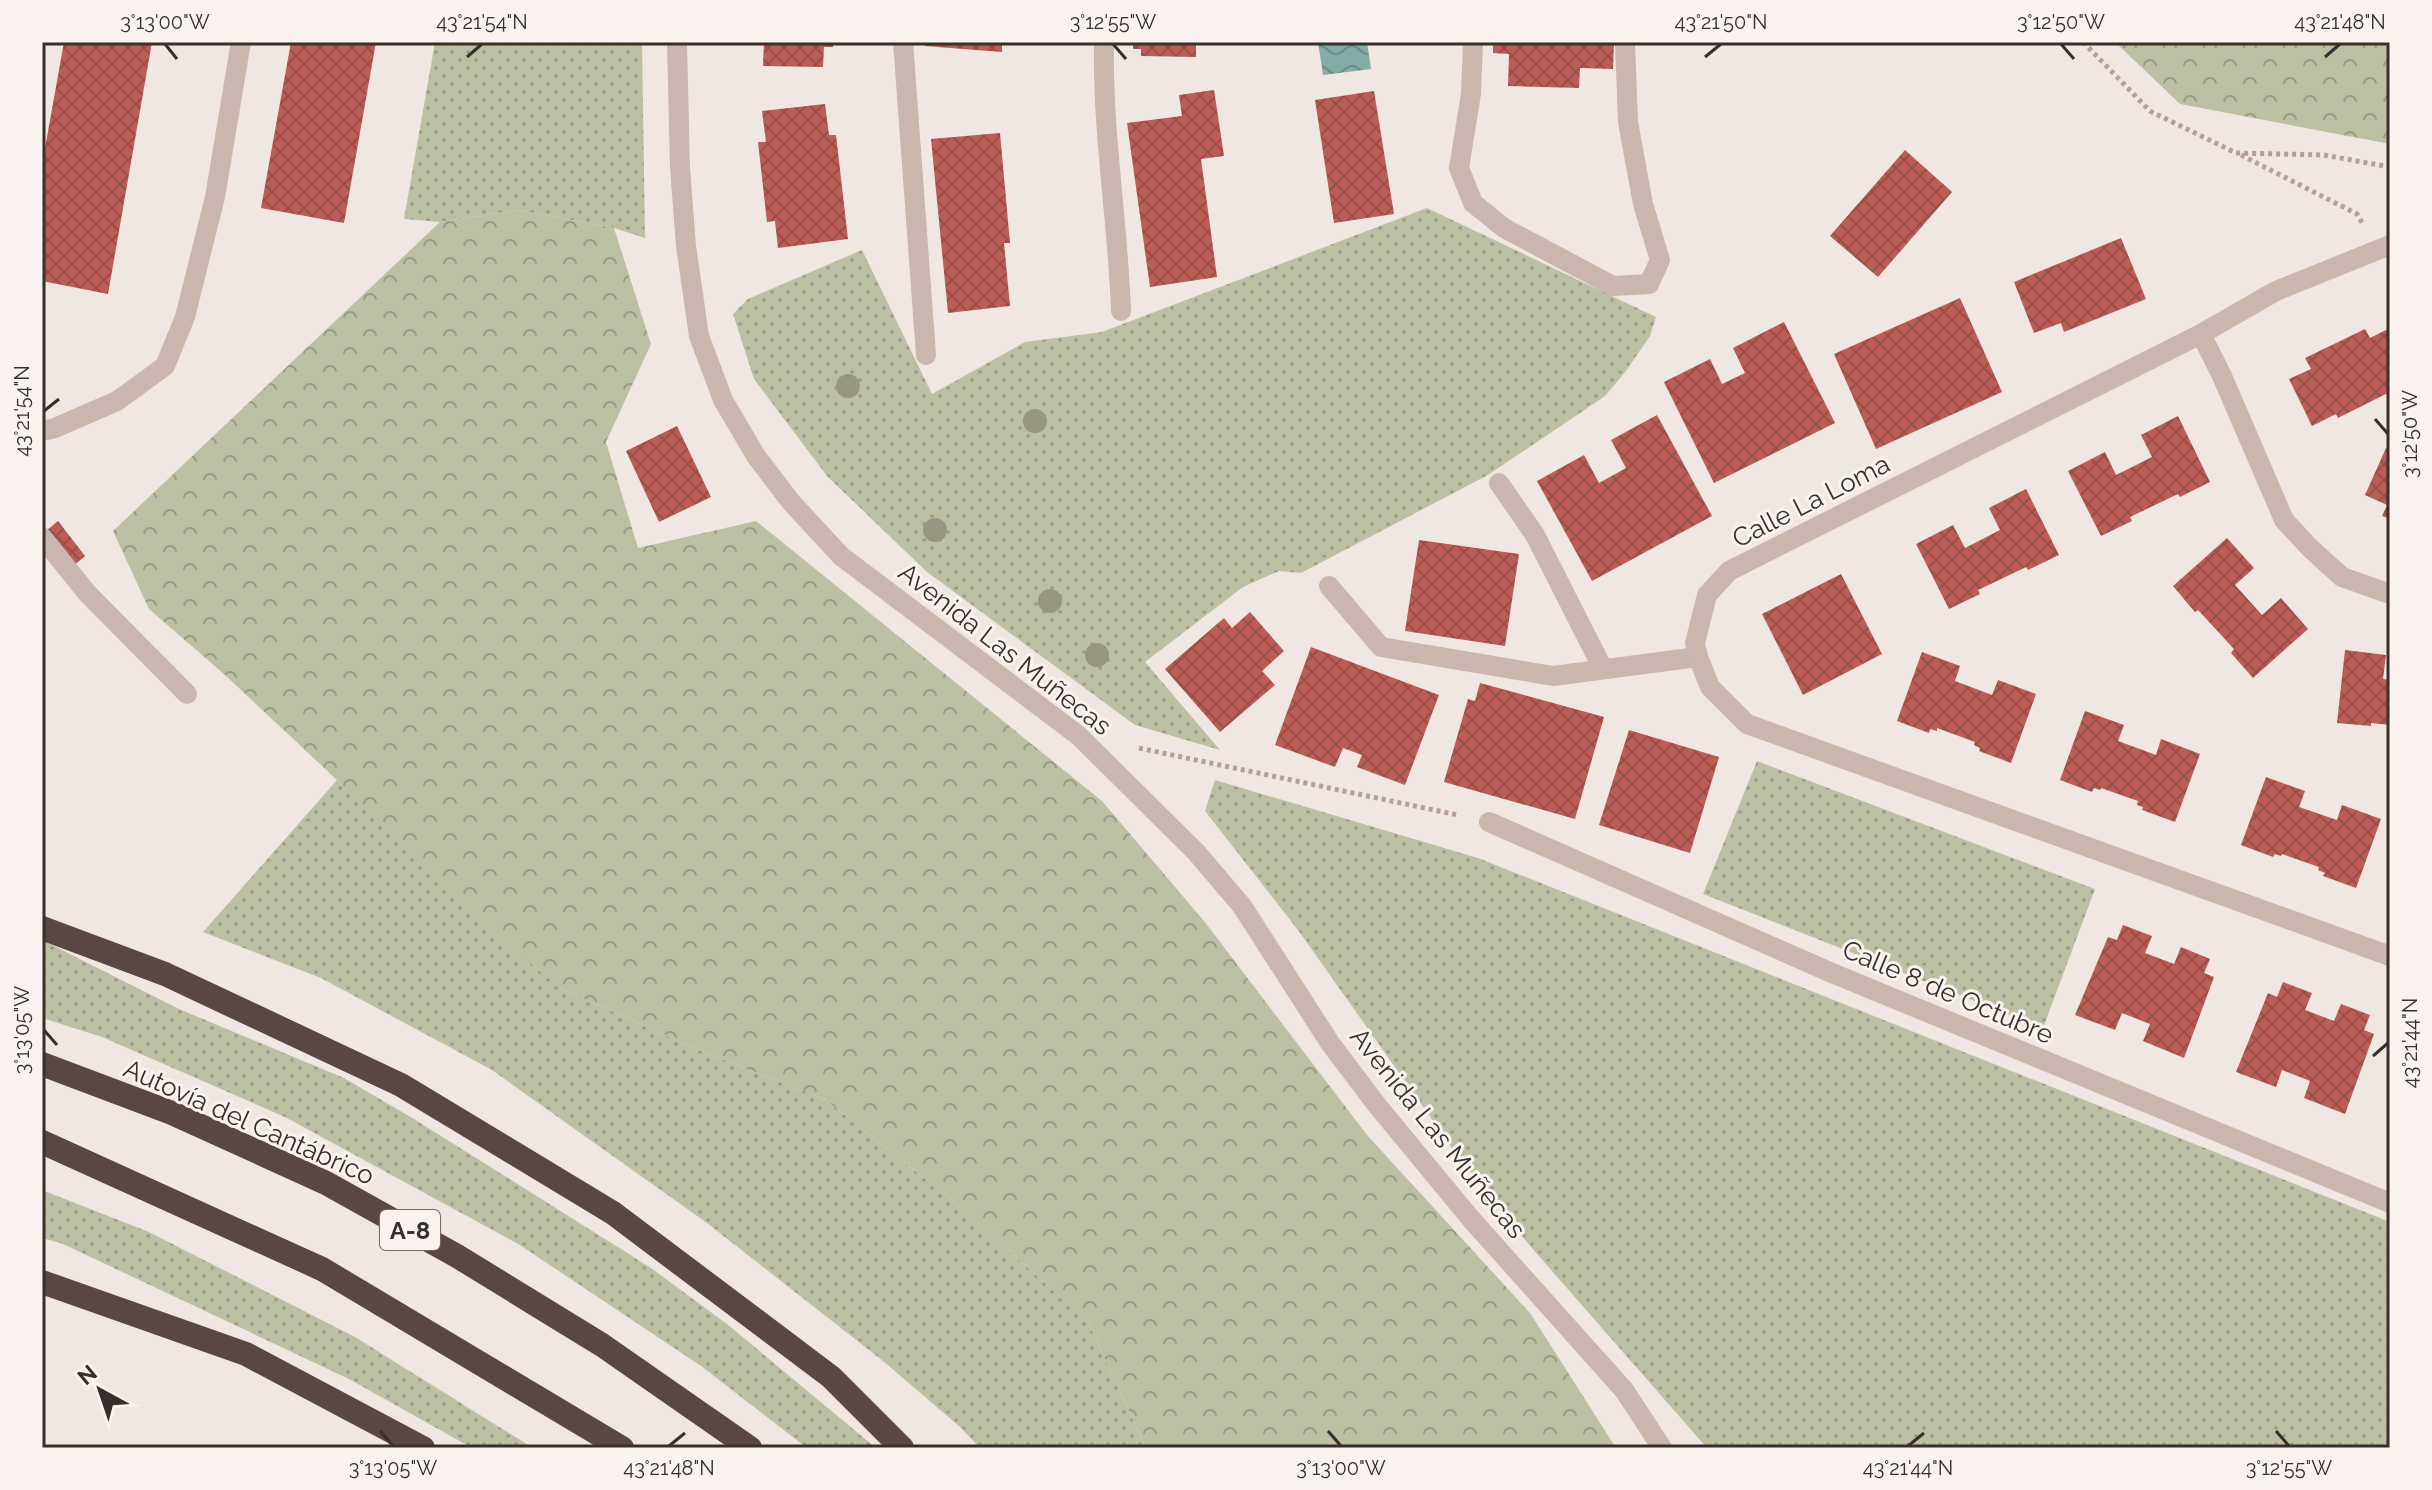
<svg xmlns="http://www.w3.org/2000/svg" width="2432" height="1490" viewBox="0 0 2432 1490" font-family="Raleway,sans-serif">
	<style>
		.grass { fill: url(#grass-dots) }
		.forest { fill: url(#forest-crowns) }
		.water { fill: url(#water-waves) }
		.building { fill: url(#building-cross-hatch) }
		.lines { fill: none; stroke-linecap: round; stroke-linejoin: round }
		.path { stroke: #b5a098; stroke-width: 5; stroke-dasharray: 4 4; stroke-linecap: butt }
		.service { stroke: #c9b6ae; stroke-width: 20 }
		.minor { stroke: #c9b6ae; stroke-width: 20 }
		.tertiary { stroke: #c9b6ae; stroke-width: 20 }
		.motorway { stroke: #584744; stroke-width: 24 }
		.tree { fill: #979681 }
		.ticks { fill: none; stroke: #382e2c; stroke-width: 3 }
		.labels { text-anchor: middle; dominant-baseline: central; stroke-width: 6; stroke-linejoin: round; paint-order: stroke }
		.shield { fill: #f9f2ee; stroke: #726966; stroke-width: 2 }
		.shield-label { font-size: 24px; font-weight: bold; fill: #382e2c }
		.street-label { font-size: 26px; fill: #382e2c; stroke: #f9f2ee }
		.neatline { fill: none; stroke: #382e2c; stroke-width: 3 }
		.ticks-label { font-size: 20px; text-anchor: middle; fill: #382e2c }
	</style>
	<defs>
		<pattern id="grass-dots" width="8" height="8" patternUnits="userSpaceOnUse" patternTransform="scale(2)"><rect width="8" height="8" fill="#bbc0a2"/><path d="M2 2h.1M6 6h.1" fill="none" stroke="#999c84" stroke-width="1.8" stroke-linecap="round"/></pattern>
		<pattern id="forest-crowns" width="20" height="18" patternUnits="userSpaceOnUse" patternTransform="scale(2)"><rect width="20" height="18" fill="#bbc0a2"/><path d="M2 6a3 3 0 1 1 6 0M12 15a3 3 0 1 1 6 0" fill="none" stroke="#999c84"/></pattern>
		<pattern id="water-waves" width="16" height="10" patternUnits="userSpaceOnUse" patternTransform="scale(2)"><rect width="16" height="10" fill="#83aca7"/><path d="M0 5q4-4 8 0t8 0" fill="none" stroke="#6c8c88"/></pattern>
		<pattern id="building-cross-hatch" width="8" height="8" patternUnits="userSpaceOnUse" patternTransform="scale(2)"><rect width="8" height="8" fill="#bb5d56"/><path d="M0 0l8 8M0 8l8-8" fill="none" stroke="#994d47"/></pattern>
	</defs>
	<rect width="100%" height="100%" fill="#f1e7e2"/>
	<path class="grass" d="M 435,42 L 642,42 L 645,238 L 614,228 L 518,210 L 440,222 L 404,219 Z
		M 1427,208 L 1656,317 L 1650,336 L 1626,371 L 1605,396 L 1488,475 L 1301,573 L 1279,571 L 1243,587 L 1145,662 L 1220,750 L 1135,725 L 927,572 L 827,476 L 754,379 L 733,314 L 748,299 L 862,250 L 932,394 L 1025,342 L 1102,332 Z
		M 1757,761 L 2095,889 L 2043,1028 L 1703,894 Z
		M 337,780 L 445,890 L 560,988 L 694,1048 L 826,1100 L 963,1209 L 1088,1322 L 1146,1448 L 980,1448 L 960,1427 L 883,1361 L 707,1223 L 492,1070 L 321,978 L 203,932 Z
		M 1215,780 L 1478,858 L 2390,1222 L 2390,1448 L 1707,1448 L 1531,1247 L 1458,1156 L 1298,930 L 1205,811 Z
		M 42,940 L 179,1009 L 344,1078 L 414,1119 L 651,1268 L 727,1324 L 876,1448 L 807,1448 L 701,1366 L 520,1245 L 285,1117 L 102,1037 L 42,1018 Z
		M 42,1190 L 149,1232 L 355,1337 L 533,1448 L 472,1448 L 349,1379 L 63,1244 L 42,1238 Z"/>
	<path class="forest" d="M 2115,42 L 2390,42 L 2390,144 L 2180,104 Z
		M 518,210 L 614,228 L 651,344 L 606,442 L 638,548 L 756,521 L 1102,801 L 1204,921 L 1367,1135 L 1530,1313 L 1616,1448 L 1146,1448 L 1088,1322 L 963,1209 L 826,1100 L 694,1048 L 560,988 L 445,891 L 337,780 L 225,675 L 149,609 L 113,531 L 440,222 Z"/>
	<path class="water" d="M 1318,42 L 1367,42 L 1371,69 L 1323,75 Z"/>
	<path class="building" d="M 64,42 L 152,42 L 108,294 L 42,281 L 42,165 Z
		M 291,42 L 376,42 L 344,223 L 261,208 Z
		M 764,42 L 833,42 L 833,47 L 824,47 L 823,67 L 763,66 Z
		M 925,42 L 1002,42 L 1002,52 L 925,46 Z
		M 1133,42 L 1196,42 L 1196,57 L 1141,56 L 1141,49 L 1133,49 Z
		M 1493,42 L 1614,42 L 1613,69 L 1580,68 L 1579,88 L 1508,86 L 1509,54 L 1493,53 Z
		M 1214,90 L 1224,156 L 1201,159 L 1217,277 L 1150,287 L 1127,123 L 1182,116 L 1179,95 Z
		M 1374,91 L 1394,214 L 1334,223 L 1315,100 Z
		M 825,104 L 829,135 L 836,135 L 848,239 L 778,248 L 775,221 L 767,222 L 758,142 L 766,142 L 762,111 Z
		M 1000,133 L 1010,243 L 1004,243 L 1010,306 L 948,313 L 931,139 Z
		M 1905,150 L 1952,192 L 1878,277 L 1830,236 Z
		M 2121,238 L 2146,299 L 2064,332 L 2061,323 L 2034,333 L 2014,282 Z
		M 1960,298 L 2002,392 L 1876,449 L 1834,354 Z
		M 1784,322 L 1835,423 L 1714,483 L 1664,382 L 1710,359 L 1722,384 L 1745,373 L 1733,348 Z
		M 2390,328 L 2390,392 L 2338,418 L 2336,414 L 2312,426 L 2289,379 L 2311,369 L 2305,358 L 2365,329 L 2370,338 Z
		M 1657,415 L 1712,516 L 1592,581 L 1537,481 L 1584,455 L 1599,483 L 1626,468 L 1611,440 Z
		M 2178,416 L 2210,482 L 2180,497 L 2178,494 L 2130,517 L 2132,521 L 2101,536 L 2068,471 L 2105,452 L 2116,475 L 2152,457 L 2141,435 Z
		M 677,426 L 711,497 L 659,522 L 626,451 Z
		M 2386,448 L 2390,450 L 2390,519 L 2382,516 L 2387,505 L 2365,495 Z
		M 2026,489 L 2059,555 L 2028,570 L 2026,567 L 2020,570 L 1978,590 L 1980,594 L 1949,609 L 1916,544 L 1953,525 L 1965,548 L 2000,530 L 1989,508 Z
		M 58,521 L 85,556 L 73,566 L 46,531 Z
		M 2227,538 L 2254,568 L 2235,585 L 2262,615 L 2281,598 L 2308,629 L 2253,678 L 2231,653 L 2234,649 L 2198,610 L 2195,612 L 2173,586 Z
		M 1419,540 L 1519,554 L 1505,646 L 1405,631 Z
		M 1841,574 L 1882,654 L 1803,695 L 1762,614 Z
		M 1250,612 L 1284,651 L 1262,671 L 1275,685 L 1220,732 L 1165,669 L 1224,618 L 1232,628 Z
		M 1311,647 L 1439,695 L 1405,785 L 1357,767 L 1362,755 L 1343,748 L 1335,767 L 1275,745 Z
		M 2345,650 L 2386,655 L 2383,679 L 2390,680 L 2390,725 L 2371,723 L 2371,726 L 2337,723 Z
		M 1922,652 L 1960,666 L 1955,681 L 1992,695 L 1998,680 L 2036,694 L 2011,763 L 1979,751 L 1980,748 L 1974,745 L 1975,742 L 1937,728 L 1937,731 L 1930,729 L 1929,733 L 1897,721 Z
		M 1480,683 L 1604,717 L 1575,819 L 1444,782 L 1468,699 L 1475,701 Z
		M 2085,711 L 2124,725 L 2118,741 L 2156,755 L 2161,739 L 2200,754 L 2175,822 L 2142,810 L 2143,807 L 2137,805 L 2138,801 L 2101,788 L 2100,790 L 2094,788 L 2092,792 L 2060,780 Z
		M 1629,730 L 1719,757 L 1690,853 L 1599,825 Z
		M 2266,777 L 2305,791 L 2299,807 L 2337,820 L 2342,805 L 2381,819 L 2356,888 L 2323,876 L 2325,873 L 2318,870 L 2319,867 L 2282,854 L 2281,856 L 2275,854 L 2273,857 L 2241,845 Z
		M 2123,925 L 2152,936 L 2145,953 L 2174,964 L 2181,947 L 2210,959 L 2204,973 L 2214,977 L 2184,1058 L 2143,1041 L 2150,1024 L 2122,1013 L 2115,1030 L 2075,1015 L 2108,937 L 2117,940 Z
		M 2283,982 L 2312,993 L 2305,1010 L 2334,1021 L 2341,1004 L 2370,1015 L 2364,1030 L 2374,1034 L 2345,1114 L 2304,1098 L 2310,1081 L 2282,1070 L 2276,1087 L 2236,1072 L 2268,993 L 2277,997 Z"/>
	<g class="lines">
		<path class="path" d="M 2083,42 L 2150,111 L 2236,153 L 2324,155 L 2390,167
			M 2241,155 L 2357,214 L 2363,224
			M 1139,748 L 1458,815"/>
		<path class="service" d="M 1473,42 L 1471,94 L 1459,168 L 1473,203 L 1504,228 L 1613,286 L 1649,284 L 1660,260 L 1643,204 L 1628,122 L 1625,42
			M 1499,483 L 1535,535 L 1603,669
			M 42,537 L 87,593 L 187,694
			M 1329,586 L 1381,647 L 1553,676 L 1698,657"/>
		<path class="minor" d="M 903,42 L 926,355
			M 1104,42 C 1102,132 1118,221 1121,311
			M 2390,245 L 2276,291 L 2201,334 L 1729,571 L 1707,595 L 1695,643 L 1698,657 L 1710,687 L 1747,724 L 2390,956
			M 2201,334 L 2222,376 L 2284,520 L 2310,548 L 2342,577 L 2390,594
			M 42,431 L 55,428 L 117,401 L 165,366 L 185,317 L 215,197 L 241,42
			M 1489,822 L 1832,973 L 2390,1203"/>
		<path class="tertiary" d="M 677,42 L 680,168 L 686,246 L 699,336 L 723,400 L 756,456 L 791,502 L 841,556 L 1079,736 L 1196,852 L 1242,906 L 1330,1043 L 1376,1104 L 1471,1219 L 1624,1390 L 1662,1448"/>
		<path class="motorway" d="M 42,928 L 165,974 L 401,1085 L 613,1213 L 831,1377 L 902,1448
			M 42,1064 L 172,1113 L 326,1183 L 457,1256 L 602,1345 L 750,1448
			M 42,1142 L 322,1269 L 622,1448
			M 42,1282 L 246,1354 L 423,1448"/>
	</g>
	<g class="tree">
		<circle cx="848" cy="386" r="12"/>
		<circle cx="1035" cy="421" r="12"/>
		<circle cx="935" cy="530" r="12"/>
		<circle cx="1050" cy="601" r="12"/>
		<circle cx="1097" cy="655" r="12"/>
	</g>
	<path class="ticks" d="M 165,44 L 177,59M 1113,44 L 1126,59M 2061,44 L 2074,59M 467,57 L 482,44M 1705,57 L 1721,44M 2325,57 L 2340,44M 44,411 L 59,399M 2375,419 L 2388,434M 44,1030 L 57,1045M 2373,1056 L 2388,1043M 380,1431 L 393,1446M 1328,1431 L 1341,1446M 2276,1431 L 2289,1446M 669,1446 L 685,1433M 1908,1446 L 1924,1433"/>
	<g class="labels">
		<rect class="shield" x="380" y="1210" width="60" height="40" rx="6"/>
		<g class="shield-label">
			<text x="410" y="1230">A-8</text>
		</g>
		<g class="street-label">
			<text transform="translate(1811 501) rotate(-27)">Calle La Loma</text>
			<text transform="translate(1005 649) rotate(38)">Avenida Las Muñecas</text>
			<text transform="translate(1948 992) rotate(23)">Calle 8 de Octubre</text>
			<text transform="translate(249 1122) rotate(24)">Autovía del Cantábrico</text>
			<text transform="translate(1438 1133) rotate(51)">Avenida Las Muñecas</text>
		</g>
	</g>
	<rect width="2432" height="1490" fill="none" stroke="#f9f2ee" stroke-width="88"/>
	<g transform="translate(100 1390) rotate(320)" stroke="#f9f2ee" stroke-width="6" paint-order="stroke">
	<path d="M0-6L14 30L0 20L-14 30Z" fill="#382e2c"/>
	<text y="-12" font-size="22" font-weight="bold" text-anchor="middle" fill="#382e2c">N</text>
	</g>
	<rect x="44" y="44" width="2344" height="1402" class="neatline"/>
	<g class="ticks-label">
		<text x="165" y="29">3°13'00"W</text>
		<text x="482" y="29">43°21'54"N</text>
		<text x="1113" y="29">3°12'55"W</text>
		<text x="1721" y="29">43°21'50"N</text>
		<text x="2061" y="29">3°12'50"W</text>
		<text x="2340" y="29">43°21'48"N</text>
		<text transform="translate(22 411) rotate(-90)" y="7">43°21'54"N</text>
		<text transform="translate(2410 434) rotate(-90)" y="7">3°12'50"W</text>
		<text transform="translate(22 1030) rotate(-90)" y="7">3°13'05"W</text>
		<text transform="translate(2410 1043) rotate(-90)" y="7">43°21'44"N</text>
		<text x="393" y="1475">3°13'05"W</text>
		<text x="669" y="1475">43°21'48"N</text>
		<text x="1341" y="1475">3°13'00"W</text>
		<text x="1908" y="1475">43°21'44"N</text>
		<text x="2289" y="1475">3°12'55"W</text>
	</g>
</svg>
